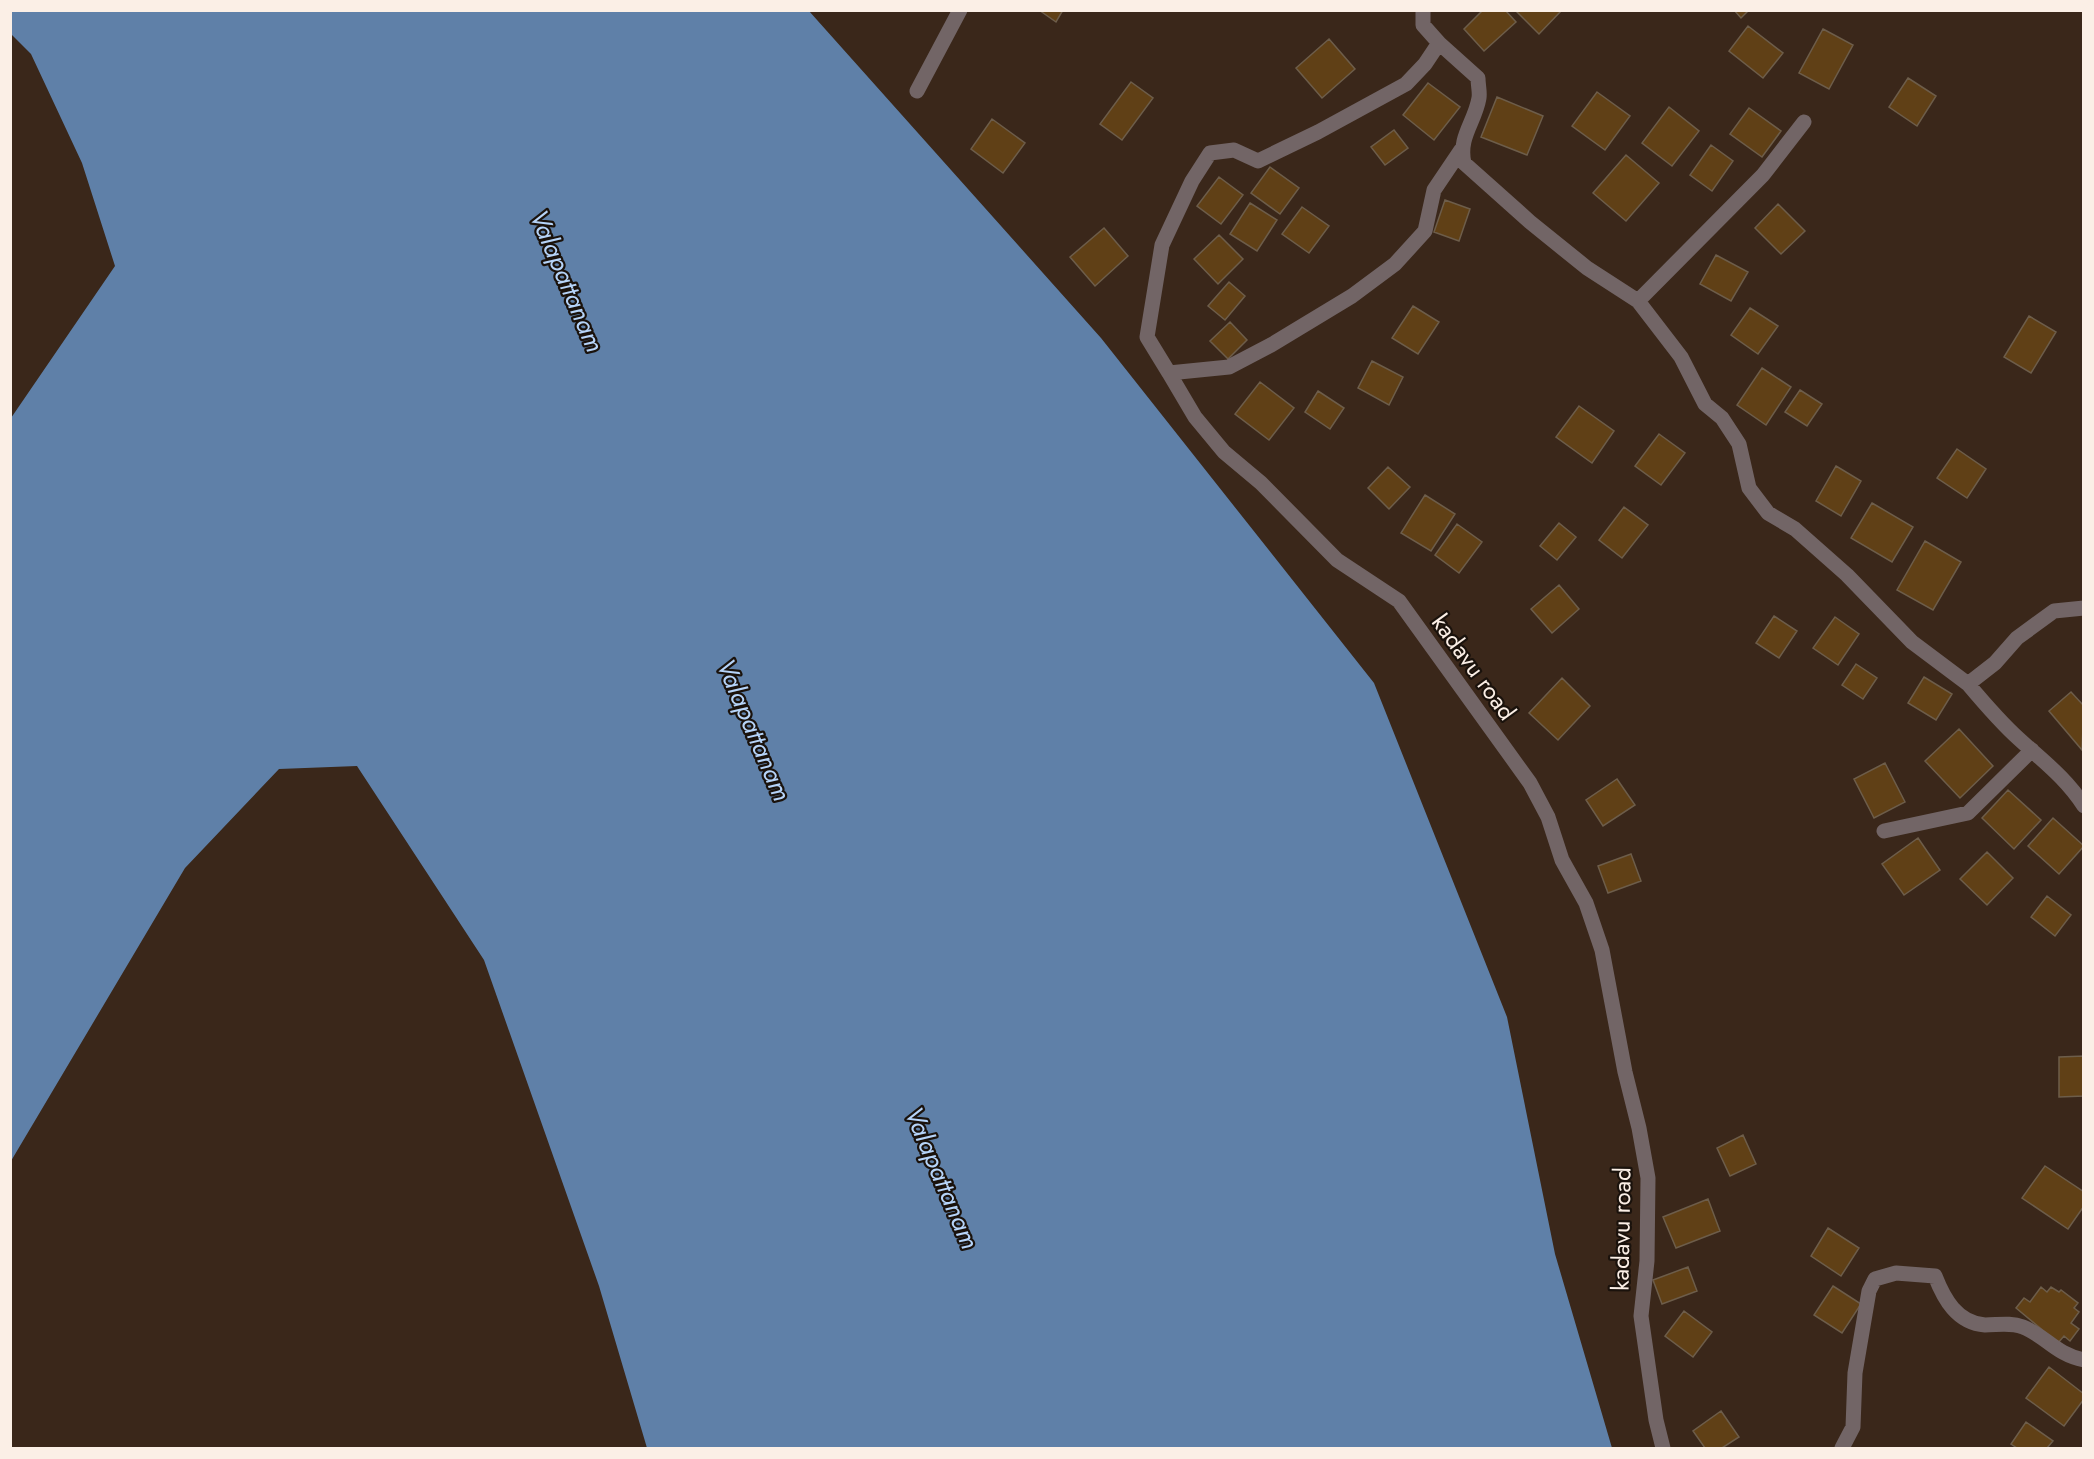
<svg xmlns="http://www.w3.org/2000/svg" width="2094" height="1459" viewBox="0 0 2094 1459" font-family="Jost,sans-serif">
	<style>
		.water { fill: #5f80a8 }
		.building { fill: #604016; stroke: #6d5d4a; stroke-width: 1.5 }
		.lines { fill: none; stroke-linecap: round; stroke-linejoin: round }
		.minor { stroke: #726566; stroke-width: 15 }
		.labels { text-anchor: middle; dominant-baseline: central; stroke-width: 4.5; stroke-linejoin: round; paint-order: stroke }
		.street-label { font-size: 24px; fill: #fbefe6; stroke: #1a120c }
		.water-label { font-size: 26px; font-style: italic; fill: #b6d4f9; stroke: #1a120c }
	</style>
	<rect width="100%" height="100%" fill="#3a271a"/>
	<path class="water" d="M 11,10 L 809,11 L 1101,338 L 1374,683 L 1507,1017 L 1555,1254 L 1612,1448 L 647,1448 L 599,1286 L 484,960 L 357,766 L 279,769 L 185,868 L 11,1161 L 11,418 L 115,266 L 82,163 L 31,54 L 11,34 Z"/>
	<path class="building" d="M 1039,10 L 1063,10 L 1056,22 Z
		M 1483,10 L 1505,10 L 1516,22 L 1484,51 L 1464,29 Z
		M 1515,10 L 1562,10 L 1539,34 Z
		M 1734,10 L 1749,10 L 1741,18 Z
		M 1748,26 L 1783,53 L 1763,78 L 1729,51 Z
		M 1823,29 L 1853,45 L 1829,89 L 1799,73 Z
		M 1329,39 L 1355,69 L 1322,98 L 1296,68 Z
		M 1908,78 L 1936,96 L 1917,126 L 1889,107 Z
		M 1131,82 L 1153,98 L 1122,140 L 1100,124 Z
		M 1428,83 L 1460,107 L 1434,140 L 1403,115 Z
		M 1597,92 L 1630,116 L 1605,150 L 1572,126 Z
		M 1497,97 L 1543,116 L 1527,155 L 1481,137 Z
		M 1669,107 L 1699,131 L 1672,166 L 1642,143 Z
		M 1749,108 L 1781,131 L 1762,157 L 1730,134 Z
		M 992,119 L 1025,143 L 1003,173 L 971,149 Z
		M 1394,130 L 1408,148 L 1385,165 L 1371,147 Z
		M 1711,145 L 1733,161 L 1712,191 L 1690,175 Z
		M 1626,155 L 1659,183 L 1626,221 L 1593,193 Z
		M 1270,167 L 1299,188 L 1280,214 L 1251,193 Z
		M 1219,177 L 1243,195 L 1221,224 L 1197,206 Z
		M 1445,200 L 1470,209 L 1459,241 L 1434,232 Z
		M 1250,203 L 1277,220 L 1257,251 L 1230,234 Z
		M 1778,204 L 1805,231 L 1781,254 L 1755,228 Z
		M 1302,207 L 1329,226 L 1309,253 L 1282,234 Z
		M 1104,228 L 1128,256 L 1095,286 L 1070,257 Z
		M 1219,235 L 1243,259 L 1218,284 L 1194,259 Z
		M 1716,255 L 1748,272 L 1731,301 L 1700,284 Z
		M 1229,282 L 1245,296 L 1225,320 L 1208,306 Z
		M 1413,306 L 1439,322 L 1418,354 L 1392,338 Z
		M 1750,308 L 1778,326 L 1758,354 L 1731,335 Z
		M 2029,316 L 2056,332 L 2031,373 L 2004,357 Z
		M 1230,322 L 1247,340 L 1228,359 L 1210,341 Z
		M 1372,361 L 1403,377 L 1389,405 L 1358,388 Z
		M 1762,368 L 1791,387 L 1766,425 L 1737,405 Z
		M 1260,382 L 1294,408 L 1269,440 L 1235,414 Z
		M 1800,390 L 1822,404 L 1807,426 L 1785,412 Z
		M 1318,391 L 1344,408 L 1330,429 L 1305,412 Z
		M 1579,406 L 1614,431 L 1592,463 L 1556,437 Z
		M 1659,434 L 1685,453 L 1661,485 L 1635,466 Z
		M 1957,449 L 1986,469 L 1967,498 L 1937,478 Z
		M 1836,466 L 1861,481 L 1841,516 L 1816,501 Z
		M 1388,467 L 1410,487 L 1389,509 L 1368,488 Z
		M 1425,495 L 1455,514 L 1431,551 L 1401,533 Z
		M 1872,503 L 1913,527 L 1892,562 L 1851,538 Z
		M 1624,507 L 1648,525 L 1622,558 L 1599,540 Z
		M 1559,523 L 1576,537 L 1557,560 L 1540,546 Z
		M 1457,524 L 1482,542 L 1459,573 L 1435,555 Z
		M 1925,541 L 1961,562 L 1933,610 L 1897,590 Z
		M 1559,585 L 1579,609 L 1552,633 L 1531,609 Z
		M 1774,616 L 1797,631 L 1779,658 L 1756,643 Z
		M 1835,617 L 1859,634 L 1838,665 L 1813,648 Z
		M 1856,664 L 1877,678 L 1863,699 L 1842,685 Z
		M 1924,677 L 1952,694 L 1936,720 L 1908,703 Z
		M 1562,678 L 1590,706 L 1558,740 L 1529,713 Z
		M 2071,692 L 2084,706 L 2082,750 L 2049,711 Z
		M 1959,729 L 1993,766 L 1960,798 L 1925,761 Z
		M 1885,763 L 1905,802 L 1874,818 L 1854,779 Z
		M 1617,779 L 1635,805 L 1603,826 L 1586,800 Z
		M 2008,790 L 2041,820 L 2014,849 L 1982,818 Z
		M 2053,818 L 2084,846 L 2059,874 L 2028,846 Z
		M 1918,838 L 1940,870 L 1904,895 L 1882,864 Z
		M 1987,852 L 2013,878 L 1987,905 L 1960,879 Z
		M 1631,854 L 1641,881 L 1608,893 L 1598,866 Z
		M 2047,896 L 2071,915 L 2055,936 L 2031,917 Z
		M 2084,1056 L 2084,1096 L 2059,1097 L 2059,1057 Z
		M 1743,1135 L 1756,1164 L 1730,1176 L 1717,1148 Z
		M 2045,1166 L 2084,1192 L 2084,1206 L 2068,1229 L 2022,1198 Z
		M 1708,1199 L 1720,1231 L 1676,1248 L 1663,1217 Z
		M 1828,1228 L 1859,1248 L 1841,1276 L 1811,1256 Z
		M 1688,1267 L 1697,1291 L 1662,1304 L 1653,1280 Z
		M 1833,1286 L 1861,1304 L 1842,1333 L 1814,1315 Z
		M 2041,1287 L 2047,1292 L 2051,1287 L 2059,1292 L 2061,1290 L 2078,1303 L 2074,1308 L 2079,1312 L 2071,1323 L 2079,1329 L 2070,1341 L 2064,1336 L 2058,1343 L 2016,1308 L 2024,1298 L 2030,1302 Z
		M 1684,1311 L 1712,1332 L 1693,1357 L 1665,1336 Z
		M 2049,1367 L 2084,1394 L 2084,1399 L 2064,1426 L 2026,1398 Z
		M 1721,1411 L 1739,1437 L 1722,1448 L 1705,1448 L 1693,1431 Z
		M 2026,1422 L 2053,1441 L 2047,1448 L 2017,1448 L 2011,1444 Z"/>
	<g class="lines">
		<path class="minor" d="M 1439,43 L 1478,78 C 1478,85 1480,92 1479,98 C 1475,122 1458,137 1464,163 L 1530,222 L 1587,268 L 1638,301 L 1681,357 L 1705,404 L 1722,418 L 1739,444 L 1749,488 L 1768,513 L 1795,529 L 1847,575 L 1912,642 L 1968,684 L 1995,663 L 2017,638 L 2054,611 L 2084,608
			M 917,91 L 960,10
			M 1461,150 L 1434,190 L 1425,231 L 1395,264 L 1352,296 L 1271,345 L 1229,367 L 1169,373 L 1195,417 L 1224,452 L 1261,483 L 1337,560 L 1399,601 L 1530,783 L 1548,817 L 1562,860 L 1586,903 L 1602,950 L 1625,1072 L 1639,1128 L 1648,1178 L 1647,1261 L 1641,1316 L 1656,1420 L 1663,1448
			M 1638,301 L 1763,175 L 1804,122
			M 1169,373 L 1147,337 L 1162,245 L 1192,181 L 1210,153 L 1234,150 L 1258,161 L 1318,132 L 1406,84 L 1425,64 L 1439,43 L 1423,25 L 1423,10
			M 1968,684 C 1984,703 2000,722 2019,739 C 2043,761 2066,778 2084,806
			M 1884,831 L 1968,813 L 2032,750
			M 1842,1448 L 1853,1427 L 1855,1373 L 1869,1291 L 1875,1279 L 1896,1273 L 1935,1276 C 1944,1299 1957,1323 1985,1325 C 1998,1325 2010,1322 2023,1327 C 2046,1336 2055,1354 2084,1360"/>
	</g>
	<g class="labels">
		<g class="street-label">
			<text transform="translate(1474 667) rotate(54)">kadavu road</text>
			<text transform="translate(1621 1229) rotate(-89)">kadavu road</text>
		</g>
		<g class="water-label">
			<text transform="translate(567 281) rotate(67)">Valapattanam</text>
			<text transform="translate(754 730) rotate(67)">Valapattanam</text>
			<text transform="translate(942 1178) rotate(67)">Valapattanam</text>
		</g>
	</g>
	<rect width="2094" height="1459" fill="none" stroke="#fbefe6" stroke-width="24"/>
</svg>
